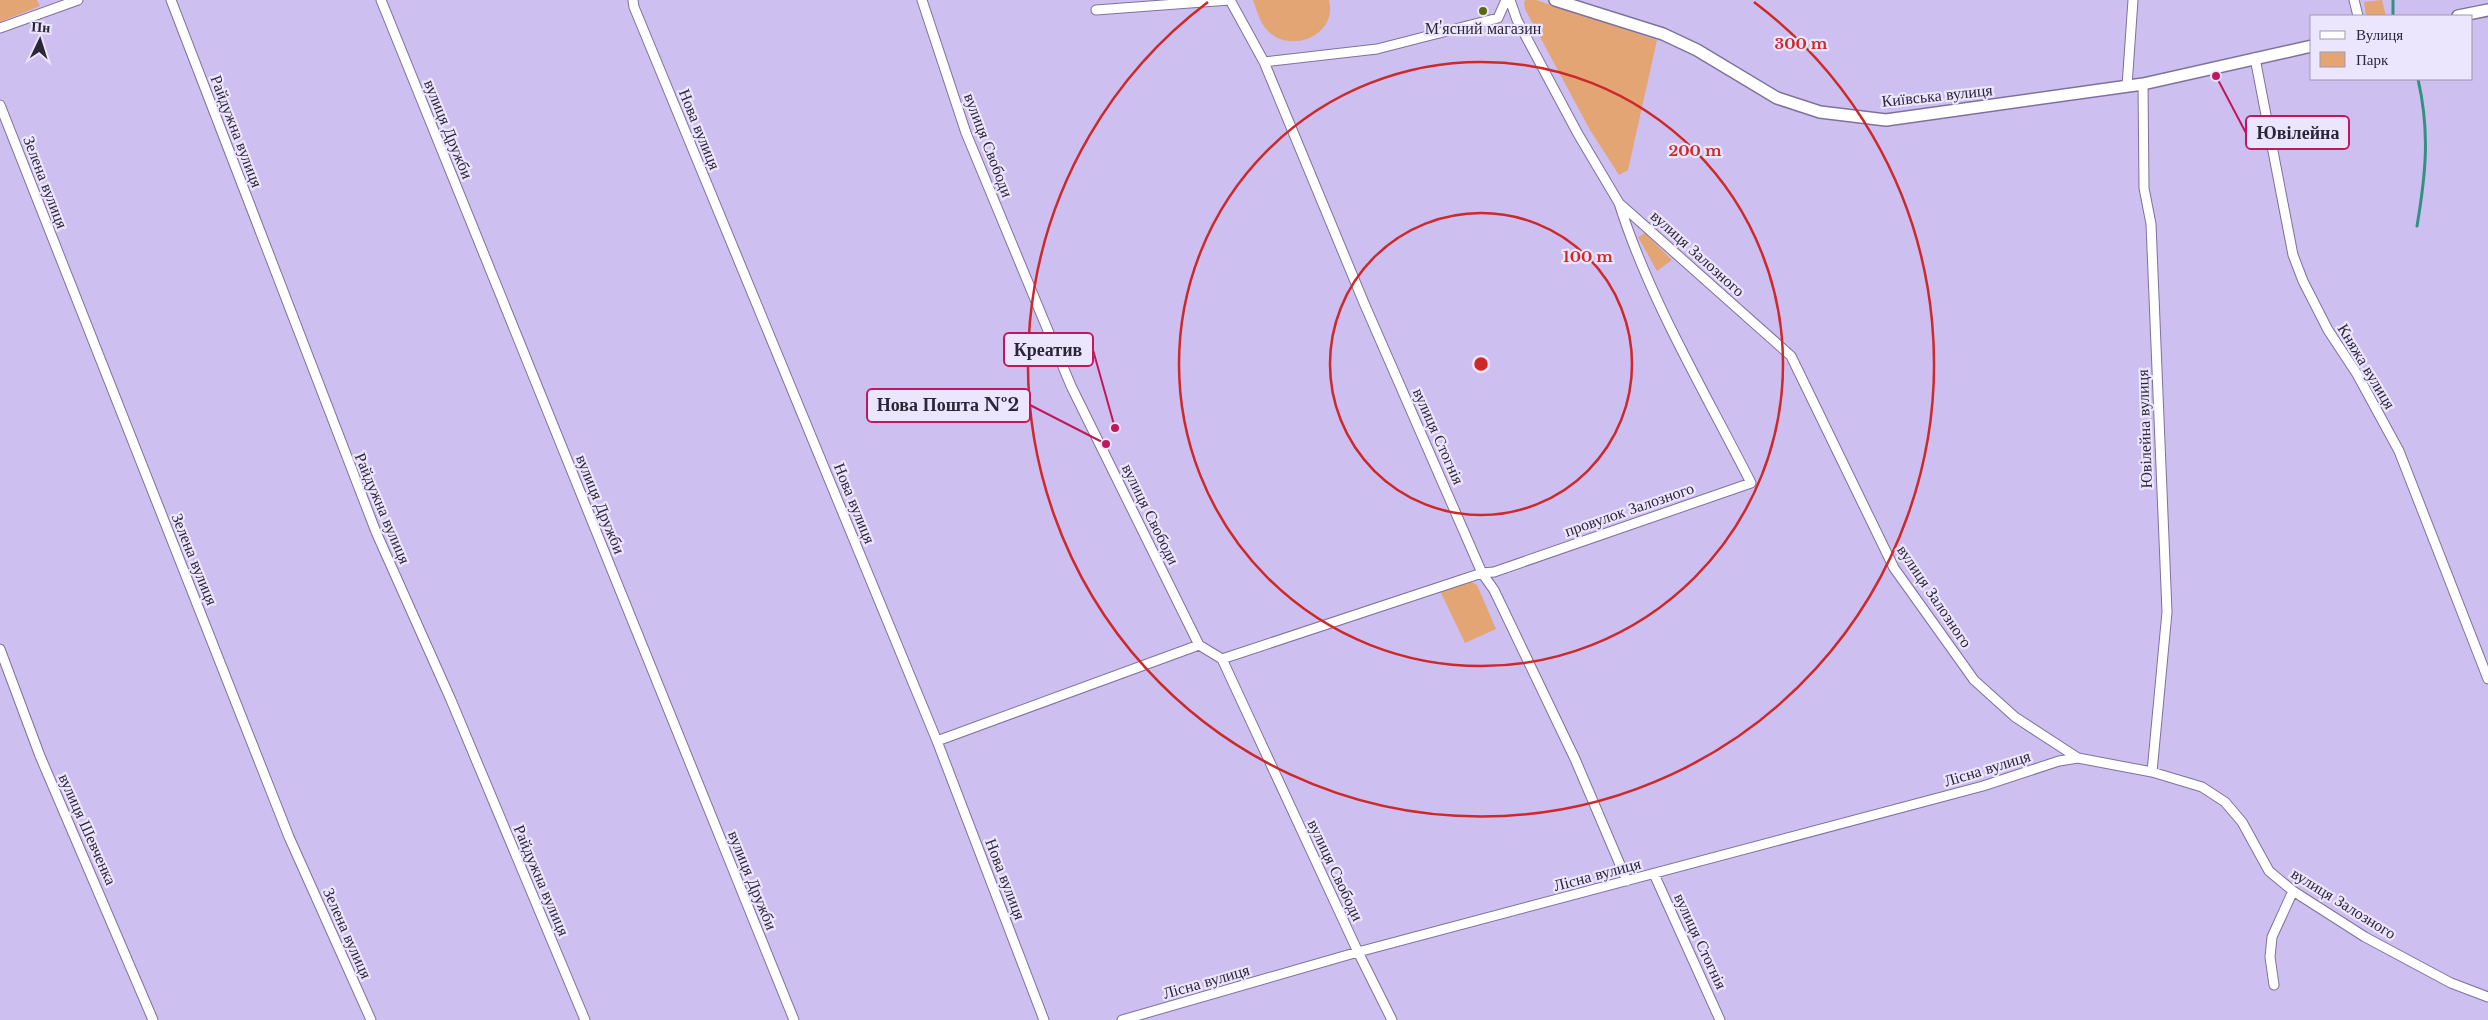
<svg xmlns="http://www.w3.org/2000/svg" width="2488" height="1020" viewBox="0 0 2488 1020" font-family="'Libre Baskerville',serif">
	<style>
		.green { fill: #e3a574 }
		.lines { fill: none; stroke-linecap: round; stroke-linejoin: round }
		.stream { stroke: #329180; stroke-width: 3 }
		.minor-casing { stroke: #7f719e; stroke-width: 11 }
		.tertiary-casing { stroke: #7f719e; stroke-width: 14 }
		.minor { stroke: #fff; stroke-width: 9 }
		.tertiary { stroke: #fff; stroke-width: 11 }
		.ring { fill: none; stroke: #ce2829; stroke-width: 2.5 }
		.poi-dot { fill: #59670e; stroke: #ece5fe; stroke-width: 2 }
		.labels { text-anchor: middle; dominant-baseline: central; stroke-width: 4.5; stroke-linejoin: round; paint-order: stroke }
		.poi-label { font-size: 16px; fill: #2c2639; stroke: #ece5fe }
		.street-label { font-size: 16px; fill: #2c2639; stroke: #ece5fe }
		.centre { fill: #ce2829; stroke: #ece5fe; stroke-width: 2.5 }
		.ring-label { font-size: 15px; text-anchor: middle; font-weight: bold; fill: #ce2829; stroke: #ece5fe; stroke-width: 4.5; stroke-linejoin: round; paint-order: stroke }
		.leader { fill: none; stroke: #c2185b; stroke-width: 2 }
		.callout-dot { fill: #c2185b; stroke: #ece5fe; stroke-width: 2 }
		.callout { fill: #ece5fe; stroke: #c2185b; stroke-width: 2 }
		.callout-label { font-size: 18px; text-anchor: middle; font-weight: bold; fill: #2c2639 }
	</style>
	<rect width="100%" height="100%" fill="#cebff1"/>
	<path class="green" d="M 0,0 L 37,0 L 40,6 L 0,22 Z
		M 1253,0 L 1329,0 C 1338,34 1293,54 1269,32 C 1260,24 1257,11 1253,0 Z
		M 1526,0 L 1536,0 L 1657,40 L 1628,170 L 1619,175 L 1590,130 L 1525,9 L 1524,2 Z
		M 2382,0 L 2386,16 L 2366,16 L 2364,2 Z
		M 1645,233 L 1672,260 L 1657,271 L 1638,237 Z
		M 1470,581 L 1477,585 L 1496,629 L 1465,643 L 1440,591 Z"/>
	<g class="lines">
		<path class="stream" d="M 2393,0 L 2393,16
			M 2417,226 C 2426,173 2430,132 2418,79"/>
		<defs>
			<path id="minor" d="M 171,0 L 376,532 L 451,700 L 585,1020
				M 381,0 L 794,1020
				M 633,0 L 634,7 L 937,741 L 1044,1020
				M 922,0 L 966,133 L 1071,386 L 1199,645 L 1222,659 L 1358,952 L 1392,1020
				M 1230,0 L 1264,62 L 1364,303 L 1482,573 L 1494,590 L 1575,759 L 1627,881
				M 1510,0 L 1517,20 L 1578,134 L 1619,203 L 1791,356 L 1894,568 L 1974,680 L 2015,717 L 2078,758 L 2152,772 L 2202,787 L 2225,802 L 2242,822 L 2269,871 L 2293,891 L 2365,937 L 2451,983 L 2488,997
				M 2354,0 L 2358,16
				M 1096,10 L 1230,0
				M 0,28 L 78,0
				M 2255,58 L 2293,255 L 2303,281 L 2328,330 L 2357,374 L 2399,451 L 2488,679
				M 1264,62 L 1377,49 L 1498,18 L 1506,0
				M 2143,84 L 2144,188 L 2151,224 L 2167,612 L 2152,772
				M 2127,86 L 2133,0
				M 0,105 L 289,837 L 371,1020
				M 0,649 L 40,756 L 153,1020
				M 1222,659 L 1482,573 L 1494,572 L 1751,483 C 1706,394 1649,299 1619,203
				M 937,741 L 1199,645
				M 1654,874 L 1720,1020
				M 2274,985 L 2270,957 L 2272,937 L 2293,891
				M 1122,1020 L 1358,952 L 1983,786 L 2059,761 L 2078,758"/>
			<path id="tertiary" d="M 1555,0 L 1663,34 L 1697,50 L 1777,98 L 1820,112 L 1886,120 L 2143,84 L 2312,46
				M 2458,16 L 2488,10"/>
		</defs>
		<use href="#minor" class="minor-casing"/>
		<use href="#tertiary" class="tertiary-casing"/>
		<use href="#minor" class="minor"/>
		<use href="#tertiary" class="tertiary"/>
	</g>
	<g class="ring">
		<circle cx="1481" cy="364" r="151"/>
		<circle cx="1481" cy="364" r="302"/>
		<path d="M1754 2A453 453 0 1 1 1208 2"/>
	</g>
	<circle class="poi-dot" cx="1483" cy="11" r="5"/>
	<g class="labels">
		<g class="poi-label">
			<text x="1483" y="28">М'ясний магазин</text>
		</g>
		<g class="street-label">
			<text transform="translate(1937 95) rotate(-6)">Київська вулиця</text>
			<text transform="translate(449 129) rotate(68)">вулиця Дружби</text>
			<text transform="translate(700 129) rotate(68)">Нова вулиця</text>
			<text transform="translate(237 131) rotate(69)">Райдужна вулиця</text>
			<text transform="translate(989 145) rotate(69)">вулиця Свободи</text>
			<text transform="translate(46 182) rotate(69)">Зелена вулиця</text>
			<text transform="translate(1698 253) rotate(42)">вулиця Залозного</text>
			<text transform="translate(2367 366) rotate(59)">Княжа вулиця</text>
			<text transform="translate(2144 429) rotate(-92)">Ювілейна вулиця</text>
			<text transform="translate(1439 436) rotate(66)">вулиця Стогнія</text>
			<text transform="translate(855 503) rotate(68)">Нова вулиця</text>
			<text transform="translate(601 504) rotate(68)">вулиця Дружби</text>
			<text transform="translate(383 508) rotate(67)">Райдужна вулиця</text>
			<text transform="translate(1629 509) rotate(-19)">провулок Залозного</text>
			<text transform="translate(1151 514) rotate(64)">вулиця Свободи</text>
			<text transform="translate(195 559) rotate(68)">Зелена вулиця</text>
			<text transform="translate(1935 596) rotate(56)">вулиця Залозного</text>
			<text transform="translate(1987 768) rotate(-17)">Лісна вулиця</text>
			<text transform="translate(88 829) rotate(66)">вулиця Шевченка</text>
			<text transform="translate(1336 870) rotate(65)">вулиця Свободи</text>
			<text transform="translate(1597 874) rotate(-15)">Лісна вулиця</text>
			<text transform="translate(1006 879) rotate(69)">Нова вулиця</text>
			<text transform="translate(542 880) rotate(67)">Райдужна вулиця</text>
			<text transform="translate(753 880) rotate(68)">вулиця Дружби</text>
			<text transform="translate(2344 903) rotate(32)">вулиця Залозного</text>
			<text transform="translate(348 933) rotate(66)">Зелена вулиця</text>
			<text transform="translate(1701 941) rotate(65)">вулиця Стогнія</text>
			<text transform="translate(1206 981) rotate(-16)">Лісна вулиця</text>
		</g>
	</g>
	<circle cx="1481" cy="364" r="8" class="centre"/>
	<g class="ring-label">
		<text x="1801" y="49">300 m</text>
		<text x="1695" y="156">200 m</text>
		<text x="1588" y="262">100 m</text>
	</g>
	<path class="leader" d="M2216 76L2246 133M1115 428L1093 350M1106 444L1030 405"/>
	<g class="callout-dot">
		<circle cx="2216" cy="76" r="5"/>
		<circle cx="1115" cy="428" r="5"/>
		<circle cx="1106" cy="444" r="5"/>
	</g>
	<g class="callout">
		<rect x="2246" y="116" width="103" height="33" rx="5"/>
		<rect x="1004" y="333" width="89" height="33" rx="5"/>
		<rect x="867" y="389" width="163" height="33" rx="5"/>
	</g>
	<g class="callout-label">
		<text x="2298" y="139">Ювілейна</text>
		<text x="1048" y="356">Креатив</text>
		<text x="948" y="411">Нова Пошта №2</text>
	</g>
	<rect x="2310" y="15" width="162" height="65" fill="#ece5fe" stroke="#9f99af"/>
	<rect x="2320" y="31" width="25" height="8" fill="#ffffff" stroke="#9f99af"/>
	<text x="2356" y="40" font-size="15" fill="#2c2639">Вулиця</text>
	<rect x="2320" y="52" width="25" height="15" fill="#e3a574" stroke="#9f99af"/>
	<text x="2356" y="65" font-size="15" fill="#2c2639">Парк</text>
	<g transform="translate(40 40) rotate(4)" stroke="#ece5fe" stroke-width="4" paint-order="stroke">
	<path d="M0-4L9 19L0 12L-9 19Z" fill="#2c2639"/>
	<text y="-8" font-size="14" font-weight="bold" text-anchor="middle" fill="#2c2639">Пн</text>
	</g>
</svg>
